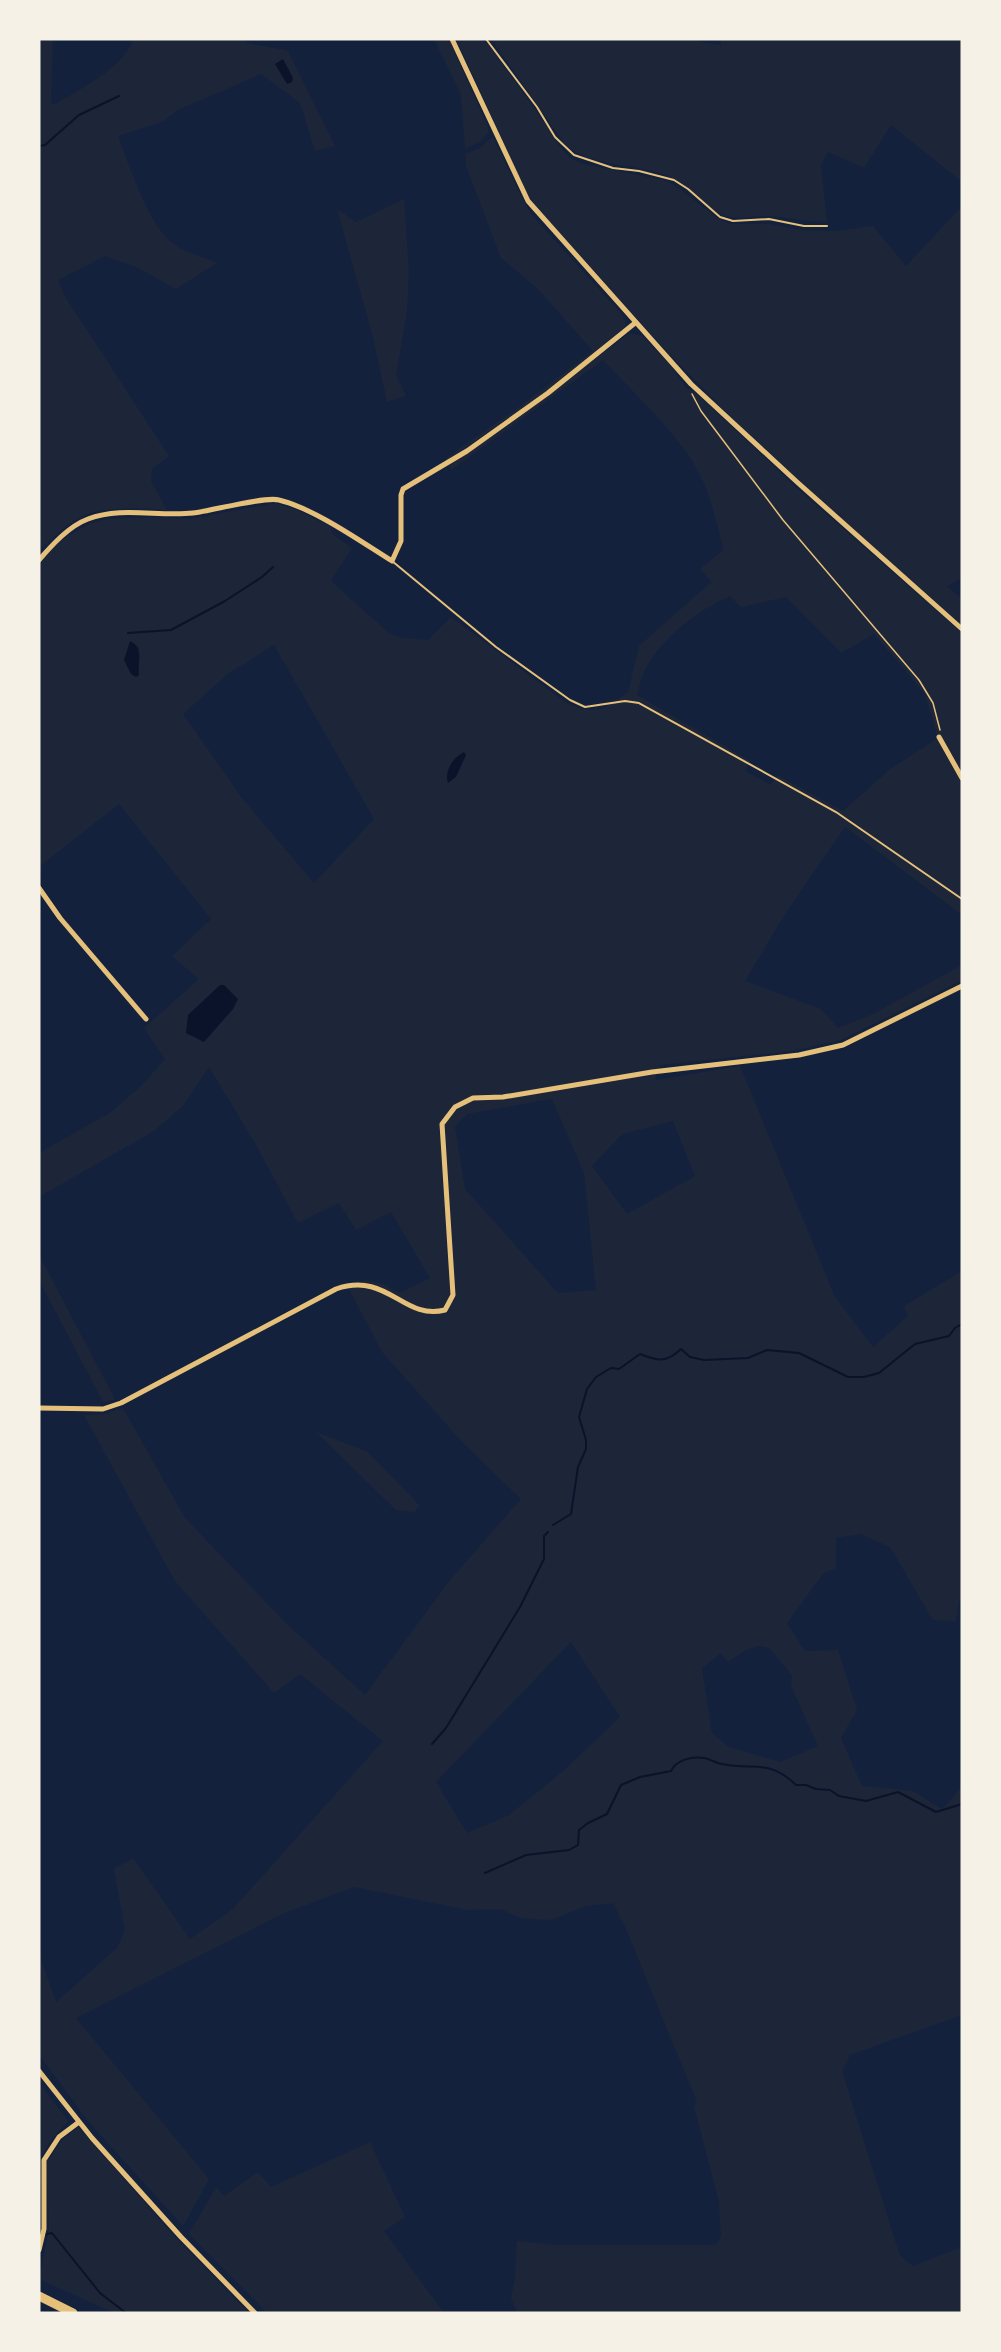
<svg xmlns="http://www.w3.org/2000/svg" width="1001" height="2352" viewBox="0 0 1001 2352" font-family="Rubik,sans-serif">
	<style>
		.green { fill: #1d2539; fill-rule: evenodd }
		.water { fill: #0b132b }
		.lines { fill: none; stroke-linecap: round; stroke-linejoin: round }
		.stream { stroke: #0b132b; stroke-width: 2 }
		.path { stroke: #e5c07b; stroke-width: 1.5 }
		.service { stroke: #e5c07b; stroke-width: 2 }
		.minor { stroke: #e5c07b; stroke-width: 5 }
		.motorway { stroke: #e5c07b; stroke-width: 9 }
	</style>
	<rect width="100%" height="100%" fill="#14213d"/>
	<path class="green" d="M 39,39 L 53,39 L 51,102 L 54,105 C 81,88 121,70 134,39 L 242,39 L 247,43 L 288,51 L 335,146 L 315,151 L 300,103 L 261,74 L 178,110 L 162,122 L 118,136 C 129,164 149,228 174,244 C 186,253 204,257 217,263 L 176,289 L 136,267 L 105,256 L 58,280 L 66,298 L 169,456 L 152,469 L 151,481 L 167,510 C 142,508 111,506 87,514 C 69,521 53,538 39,551 Z
		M 434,39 L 449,39 L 488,127 L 489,133 L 479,142 L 465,149 L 461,95 Z
		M 456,39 L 482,39 L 490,47 L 540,116 L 559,146 L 569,157 L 583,164 L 664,180 L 677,187 L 717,218 L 730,224 L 770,224 L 807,231 L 836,231 L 873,226 L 906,266 L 962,206 L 962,578 L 947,586 L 962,599 L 962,625 L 840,518 L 841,515 L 831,510 L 724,410 L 668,353 L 535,205 L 527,193 Z
		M 491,39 L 695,39 L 697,41 L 721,45 L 720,39 L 962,39 L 962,182 L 891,125 L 864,168 L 828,152 L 821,165 L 827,222 C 806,222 788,217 767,216 C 752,215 738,221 723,215 C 700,205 688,182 663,174 C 630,163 595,167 566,146 Z
		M 491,138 L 494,139 L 521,196 L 531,214 L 621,313 L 625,320 L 626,326 L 553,387 L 446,461 L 446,458 L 519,407 L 593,351 L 537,288 L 501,258 L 466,166 L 465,154 L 480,148 Z
		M 404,199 L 409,272 L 407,311 L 396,375 L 406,396 L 387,402 L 373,337 L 337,209 L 356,222 Z
		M 629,333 L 642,336 L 669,364 L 687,389 L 696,393 L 801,492 L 962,633 L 962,775 L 957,768 L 962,785 L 962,915 L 845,827 L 785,914 L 745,981 L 821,1009 L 838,1028 L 873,1014 L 962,965 L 962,980 L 841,1040 L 792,1051 L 660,1065 L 655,1080 L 740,1066 L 835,1297 L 873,1347 L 908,1316 L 904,1306 L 962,1271 L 962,1598 L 959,1601 L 956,1621 L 933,1620 L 890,1547 L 860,1534 L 836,1538 L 836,1568 L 823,1574 L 787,1623 L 805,1651 L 838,1650 L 857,1710 L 841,1738 L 862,1786 L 913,1791 L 942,1809 L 962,1787 L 962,2015 L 850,2055 L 842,2071 L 900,2256 L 913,2266 L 962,2247 L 962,2313 L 517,2313 L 511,2298 L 515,2278 L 517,2241 L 556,2245 L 715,2245 L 721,2237 L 719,2202 L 694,2106 L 697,2102 L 626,1929 L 613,1903 L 586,1906 L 551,1920 L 520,1918 L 501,1909 L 468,1910 L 354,1887 L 282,1914 L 76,2018 L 209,2179 L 183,2226 L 88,2121 L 39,2055 L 39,1954 L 56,2002 L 117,1948 L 125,1930 L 114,1869 L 133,1858 L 190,1939 L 233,1909 L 383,1741 L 300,1674 L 274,1693 L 175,1581 L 84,1415 L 104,1414 L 123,1408 L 185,1518 L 289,1626 L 365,1695 L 450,1580 L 521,1499 L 463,1443 L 382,1352 L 349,1289 L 365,1280 L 383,1284 L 400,1293 L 430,1278 L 391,1212 L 356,1230 L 339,1203 L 298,1223 L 256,1145 L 209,1067 L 184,1105 L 154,1131 L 39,1197 L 39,1153 L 111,1112 L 141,1086 L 165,1059 L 144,1028 L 199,979 L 172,956 L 211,919 L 119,804 L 39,867 L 39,564 L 51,548 L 64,538 L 89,524 L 106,519 L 158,517 L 189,519 L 275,503 L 297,510 L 331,527 L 332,534 L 352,548 L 331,581 L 390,634 L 403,638 L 428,640 L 451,617 L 568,704 C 598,715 603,710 628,692 L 639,646 L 711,582 L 700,569 L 723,550 L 722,543 C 716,522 711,497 701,477 C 682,436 634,394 603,360 L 451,470 L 449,465 L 502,430 ZM 730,596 L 741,607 L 786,597 L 841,653 L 874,634 L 925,694 L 938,738 L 889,770 L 843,811 L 777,775 L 771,785 L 745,771 L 750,761 L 637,695 C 640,686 641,676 646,668 C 664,636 697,611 730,596 ZM 274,645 L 374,819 L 314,883 L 242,798 L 183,714 L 229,673 ZM 552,1099 L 584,1173 L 596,1290 L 558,1293 L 465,1189 L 455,1127 L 467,1114 ZM 673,1121 L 695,1176 L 627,1214 L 592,1166 L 622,1134 ZM 571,1642 L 620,1717 L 562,1772 L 509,1815 L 467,1833 L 436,1782 ZM 758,1646 L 769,1648 L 792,1675 L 791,1686 L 818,1746 L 780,1762 L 729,1747 L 712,1733 L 702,1668 L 721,1653 L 728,1662 L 746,1650 Z
		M 39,1255 L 115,1399 L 103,1402 L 39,1280 Z
		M 316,1432 L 368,1452 L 420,1506 L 414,1512 L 396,1510 Z
		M 39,2082 L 68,2121 C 57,2135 42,2147 39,2166 Z
		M 78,2127 L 176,2238 L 249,2313 L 114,2313 L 39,2279 L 49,2229 L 47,2162 L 62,2140 Z
		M 370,2142 L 405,2217 L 384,2231 L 444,2313 L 267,2313 L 189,2234 L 216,2187 L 224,2196 L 258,2172 L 271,2187 Z"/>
	<path class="water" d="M 283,59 L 293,78 L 292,82 L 287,84 L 275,64 Z
		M 130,641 C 145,648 137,661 139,675 L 136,677 L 131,674 L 124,660 Z
		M 464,752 L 466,755 L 456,777 L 448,783 C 444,771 453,757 464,752 Z
		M 220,985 L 224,985 L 238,999 L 233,1009 L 204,1042 L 186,1033 L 188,1015 Z"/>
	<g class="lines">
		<path class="stream" d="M 39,146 L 45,145 L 79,115 L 119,96
			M 128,633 L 171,630 L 225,601 L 262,577 L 273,567
			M 553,1525 L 571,1514 L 578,1467 L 586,1449 L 586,1440 L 579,1417 L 587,1389 L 596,1377 L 611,1368 L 619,1369 L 640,1354 C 657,1361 667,1363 681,1349 L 690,1357 L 704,1360 L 748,1358 L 767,1350 L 799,1353 L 848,1377 L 864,1377 L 879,1373 L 915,1344 L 949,1336 L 955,1328 L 962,1324
			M 432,1744 L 446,1728 L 520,1607 L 544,1559 L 544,1536 L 548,1532
			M 485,1873 L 526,1855 L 569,1850 L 578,1845 L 579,1830 L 588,1823 L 607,1814 L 621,1785 L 640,1777 L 671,1771 C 676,1760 692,1756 704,1758 C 710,1759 716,1763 722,1764 C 754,1771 768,1758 796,1785 L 806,1785 L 816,1789 L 830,1790 L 839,1796 L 866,1801 L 898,1792 L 936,1812 L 962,1804
			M 39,2236 L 52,2233 L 100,2293 L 126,2313"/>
		<path class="path" d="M 692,394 L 701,411 L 783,520 L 919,680 L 933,703 L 940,730"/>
		<path class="service" d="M 486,39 L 537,107 L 555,137 L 574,155 L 613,168 L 639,171 L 674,180 L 688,189 L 720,217 L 733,221 L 769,219 L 804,226 L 827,226
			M 392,561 L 496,647 L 570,700 L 585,707 L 625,701 L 639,703 L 836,812 L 962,899"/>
		<path class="minor" d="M 452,39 L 528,201 L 691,384 L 797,482 L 962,629
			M 39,560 C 52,545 69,526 88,519 C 121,506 159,517 193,513 C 211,511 265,496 279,500 C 315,509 360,541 392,561 L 401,541 L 401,495 L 403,489 L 467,451 L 548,393 L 635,323
			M 939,737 L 962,778
			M 39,888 L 60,918 L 146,1019
			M 39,1408 L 103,1409 L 121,1403 L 336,1289 C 388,1271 403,1321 445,1310 L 453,1295 L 442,1124 L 455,1107 L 473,1098 L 503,1097 L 652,1072 L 799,1055 L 843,1045 L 962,986
			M 39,2071 L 92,2138 L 181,2237 L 255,2313
			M 39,2250 L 44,2229 L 44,2160 L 59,2137 L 79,2122"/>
		<path class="motorway" d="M 39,2296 L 73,2313"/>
	</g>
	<rect width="1001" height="2352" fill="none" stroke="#f6f1e7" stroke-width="81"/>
</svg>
